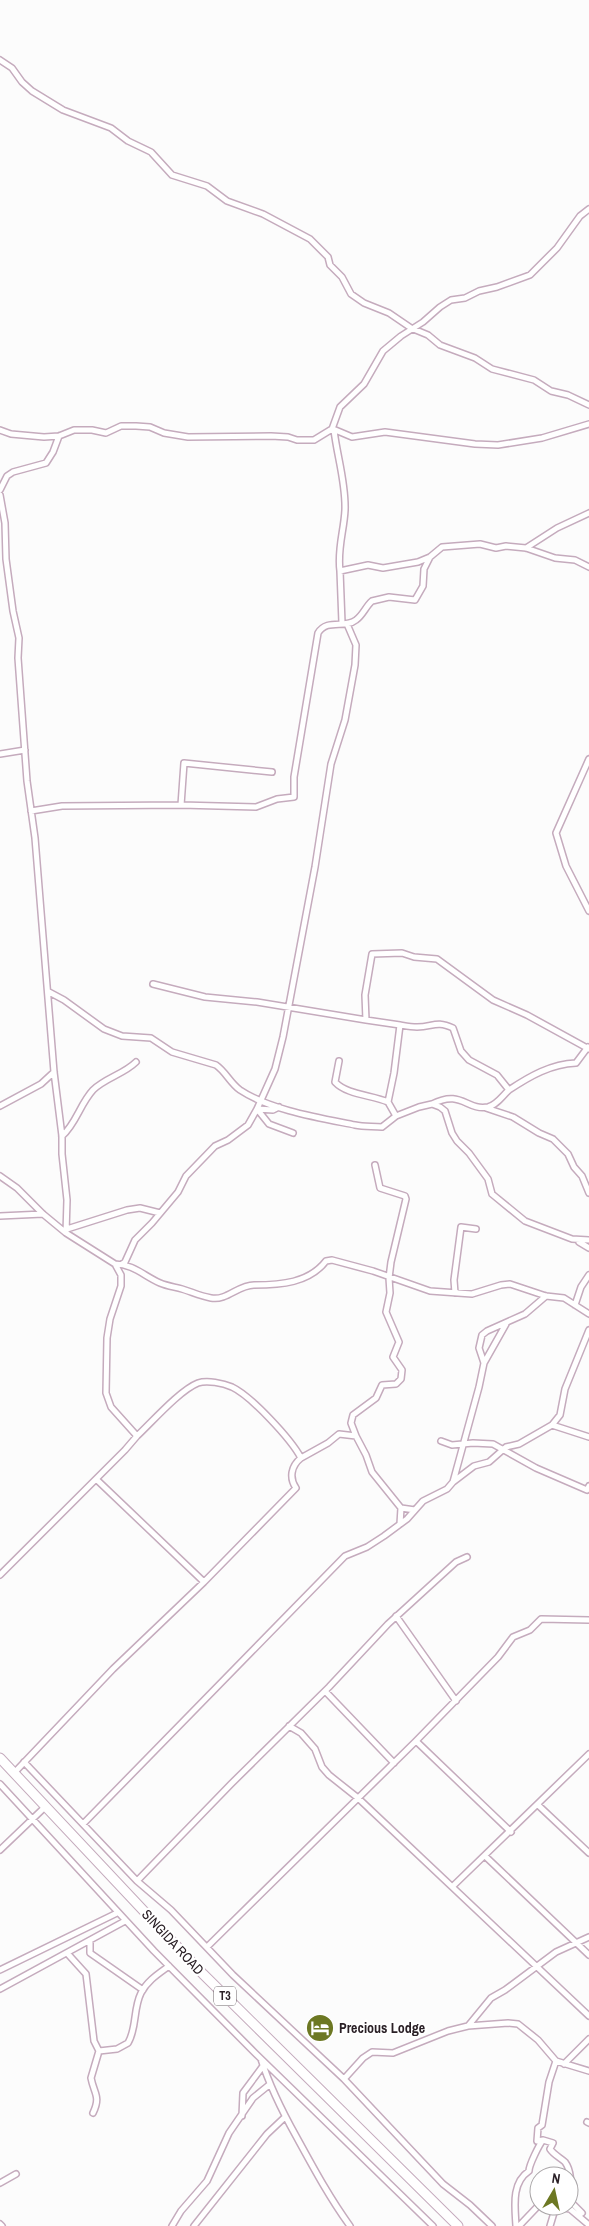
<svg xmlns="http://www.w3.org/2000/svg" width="589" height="2226" viewBox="0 0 589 2226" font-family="'Archivo Narrow',sans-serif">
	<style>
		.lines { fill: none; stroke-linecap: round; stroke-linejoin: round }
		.minor-casing { stroke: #c5abbd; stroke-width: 8 }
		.trunk-casing { stroke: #c5abbd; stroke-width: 11 }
		.minor { stroke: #fff; stroke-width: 5 }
		.trunk { stroke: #fff; stroke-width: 9 }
		.labels { text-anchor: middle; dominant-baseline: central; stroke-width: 4.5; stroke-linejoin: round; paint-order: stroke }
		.shield { fill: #fff; stroke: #6a6367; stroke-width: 1 }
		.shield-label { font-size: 12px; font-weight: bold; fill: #2a2026 }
		.street-label { font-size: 14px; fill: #2a2026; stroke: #fff }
		.poi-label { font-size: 14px; font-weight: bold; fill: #2a2026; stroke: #fff; text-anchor: start }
	</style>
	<rect width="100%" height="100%" fill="#fcfcfc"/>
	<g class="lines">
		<defs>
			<path id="minor" d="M 0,60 L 12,68 L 22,82 L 32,91 L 63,110 L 111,128 L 128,141 L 151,152 L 172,175 L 207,186 L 227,201 L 263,214 L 310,239 L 328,257 L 330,265 L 342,277 L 351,294 L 364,303 L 389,313 L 411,328 L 428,335 L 440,345 L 475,358 L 492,369 L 534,380 L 551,391 L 568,395 L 589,405
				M 333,429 L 352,437 L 385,432 L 475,444 L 498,445 L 542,438 L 589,424
				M 0,430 L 11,434 L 44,437 L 59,436 L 74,430 L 92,430 L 106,433 L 121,426 L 136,426 L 150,427 L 164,433 L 188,437 L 271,436 L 288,437 L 297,440 L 314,440 L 332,429 L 340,407 L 364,384 L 383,351 L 401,336 L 423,322 L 440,307 L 451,300 L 465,298 L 479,291 L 497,287 L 530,275 L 557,248 L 580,216 L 589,209
				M 334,430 C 337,456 346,483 345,510 C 344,531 337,549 340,571 L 368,565 L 383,568 L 418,562 L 430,557 L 442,547 L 480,544 L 496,548 L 506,546 L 526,548 L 555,558 L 575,560 L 589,567
				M 0,490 L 7,476 L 13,472 L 46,463 L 53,452 L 59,436
				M 0,495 L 5,523 L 6,559 L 13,611 L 19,638 L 18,658 L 27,781 L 35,838 L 54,1072 L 62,1136 L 62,1154 L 67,1200 L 66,1233
				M 526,548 L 557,528 L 589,513
				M 340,571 L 342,623
				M 0,754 L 25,750
				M 589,759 L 556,833 L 566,866 L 589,911
				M 181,805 L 184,763 L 272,772
				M 31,811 L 62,806 L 181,805 L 256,807 L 277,799 L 294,797 L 294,777 L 318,633 C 327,618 345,629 356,620 C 363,615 366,606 372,601 L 389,597 L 415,600 L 423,586 L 424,569 L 430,557
				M 153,984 L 205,997 L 257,1002 L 366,1020
				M 49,992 L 64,1000 L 104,1029 L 122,1036 L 151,1038 L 172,1052 L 216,1065 C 226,1072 230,1083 240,1090 C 270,1110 320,1118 355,1125 C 364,1127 373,1126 382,1127 L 396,1116 L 419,1107 L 432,1104 L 440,1107 L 445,1111 L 452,1133 L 457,1141 L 469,1153 L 488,1179 L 492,1194 L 525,1221 L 572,1239 L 589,1240
				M 400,1025 C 406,1026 411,1027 417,1027 C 433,1027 436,1020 453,1028 L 461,1051 L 469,1060 L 497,1075 L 509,1090
				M 339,1061 L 335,1082 C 347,1095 372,1095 388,1102
				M 432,1104 C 462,1089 466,1111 488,1107 C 497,1105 502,1096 509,1090 C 530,1076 551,1064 576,1063 L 588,1047
				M 0,1106 L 41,1084 L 54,1072
				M 486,1108 L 513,1117 L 539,1133 L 553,1139 L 568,1154 L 574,1167 L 582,1176 L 589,1193
				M 396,1116 L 388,1102 L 394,1073 L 400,1025 L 366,1020 L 365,995 L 372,954 L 402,953 L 414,957 L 437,959 L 493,1000 L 527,1015 L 589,1049
				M 293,1133 L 269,1124 L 257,1109 L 275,1069 L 283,1037 L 315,867 L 331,764 L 345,720 L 355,665 L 356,645 L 347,624
				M 62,1136 C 76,1124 80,1104 93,1090 C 105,1078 124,1074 136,1062
				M 0,1176 L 17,1188 L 43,1214 L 66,1233 L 115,1264 L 121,1275 L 121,1286 L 110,1319 L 107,1338 L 106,1393 L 111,1407 L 137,1436 L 125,1450 L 0,1575
				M 0,1216 L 43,1214
				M 67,1229 L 127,1210 L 140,1208 L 160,1213
				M 579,1242 L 589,1248
				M 115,1264 C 133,1264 144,1276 160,1283 C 167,1286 175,1287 182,1289 C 192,1292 200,1296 211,1298 C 227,1301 238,1285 254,1285 C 281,1285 309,1283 326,1261 L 332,1260 L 373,1271 L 430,1291 L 472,1294 L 501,1285 L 510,1284 L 546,1296 L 564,1298 L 589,1314
				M 122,1264 L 125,1262 L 135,1240 L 152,1223 L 178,1192 L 186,1176 L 215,1146 L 228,1140 L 248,1125 L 257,1109 L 273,1110 L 279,1107
				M 455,1293 L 454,1280 L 461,1227 L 476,1229
				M 575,1305 L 581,1287 L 589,1275
				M 484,1363 L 506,1324
				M 552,1425 L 589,1437
				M 356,1436 L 351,1423 L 353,1415 L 376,1398 L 382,1385 L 396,1384 L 401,1379 L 402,1370 L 393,1357 L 399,1342 L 386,1312 L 390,1293 L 389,1278 L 391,1262 L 406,1199 L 405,1196 L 380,1188 L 375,1165
				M 441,1441 L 452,1445 L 473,1443 L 493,1444 L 536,1468 L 587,1490 L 589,1486
				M 301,1458 L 328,1443 L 339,1434 L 356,1436 L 366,1455 L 372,1472 L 401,1508 L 400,1524
				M 96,1479 L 204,1582
				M 453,1482 L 474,1466 L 489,1462 L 506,1447 L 519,1444 L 552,1425 L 560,1415 L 565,1389 L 589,1330
				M 401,1508 L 415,1510
				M 396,1616 L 456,1701
				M 325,1691 L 394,1763
				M 289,1726 L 301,1733 L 315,1749 L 322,1767 L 329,1775 L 358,1798 L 589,2016
				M 416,1741 L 511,1832
				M 24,1762 L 137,1881 L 171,1910 L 233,1975 L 344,2079 L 443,2184 L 470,2205 L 492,2226
				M 14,1773 L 113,1669 L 204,1582 L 296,1488 C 289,1478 291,1466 301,1458 C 291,1439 251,1396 232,1387 C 223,1383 207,1380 198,1383 C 180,1390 152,1422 137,1436
				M 0,1784 L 154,1951 L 255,2053 L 433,2226
				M 538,1805 L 589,1853
				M 83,1824 L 345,1556 L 367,1547 L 384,1536 L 407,1519 L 423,1501 L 447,1489 L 453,1482 L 479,1387 L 484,1363 L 479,1348 L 482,1335 L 487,1331 L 525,1314 L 546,1296
				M 0,1850 L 45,1807
				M 485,1856 L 589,1955
				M 137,1881 L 231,1784 L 329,1687 L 388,1624 L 456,1562 L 467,1557
				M 453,1886 L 589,1754
				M 90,1941 L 90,1953 L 143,1990
				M 207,1947 L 416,1741 L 498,1657 L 513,1637 L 530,1630 L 541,1619 L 589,1620
				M 67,1953 L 86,1974 L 94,2041 L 99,2051
				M 0,1970 L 117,1913
				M 0,1989 L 125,1921
				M 468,2026 L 508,2023 L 518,2024 L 538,2040 L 556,2061 L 589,2071
				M 99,2051 L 117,2049 L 128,2043 C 137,2028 133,2009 141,1993 C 147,1981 158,1974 169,1966
				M 261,2059 C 270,2087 282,2111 296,2136 C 313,2167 329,2197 350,2226
				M 564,2064 L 589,2039
				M 344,2079 L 363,2058 L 372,2052 L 393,2053 L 448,2031 L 468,2026 L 491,1998 L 505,1990 L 556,1952 L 589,1937
				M 93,2113 C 101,2096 94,2094 91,2078 L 99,2051
				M 242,2116 L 243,2093 L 263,2066
				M 587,2122 L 589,2123
				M 543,2140 L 553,2143 L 550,2149 C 554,2155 561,2158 565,2162 C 571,2170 572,2185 569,2193
				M 0,2183 L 16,2174
				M 569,2200 L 582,2213
				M 557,2207 L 570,2209 L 589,2225
				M 0,2224 L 2,2226
				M 172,2226 L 181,2211 L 207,2181 L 229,2133 L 253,2098 L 269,2085
				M 194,2226 L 267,2134 L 285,2117
				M 516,2226 C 515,2207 511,2183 529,2171 C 529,2165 539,2145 543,2140 L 537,2141 L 538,2128 L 542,2125 L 549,2082 L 556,2061
				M 519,2226 L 539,2205
				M 550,2226 L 556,2206"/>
			<path id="trunk" d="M 0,1758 L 203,1974 L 458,2226"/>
		</defs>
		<use href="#minor" class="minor-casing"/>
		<use href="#trunk" class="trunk-casing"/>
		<use href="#minor" class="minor"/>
		<use href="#trunk" class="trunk"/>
	</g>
	<defs>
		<symbol id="hotel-disc" viewBox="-11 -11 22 22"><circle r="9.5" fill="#6d7823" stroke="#fff"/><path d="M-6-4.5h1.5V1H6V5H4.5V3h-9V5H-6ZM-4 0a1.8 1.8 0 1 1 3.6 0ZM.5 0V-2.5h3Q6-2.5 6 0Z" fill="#fff"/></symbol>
	</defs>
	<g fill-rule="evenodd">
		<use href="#hotel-disc" x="304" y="2012" width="32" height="32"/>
	</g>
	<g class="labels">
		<rect class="shield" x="214" y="1986.5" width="22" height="19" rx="4"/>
		<g class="shield-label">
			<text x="225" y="1996">T3</text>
		</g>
		<g class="street-label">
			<text transform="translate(173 1942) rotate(47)">SINGIDA ROAD</text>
		</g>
		<g class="poi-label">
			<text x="339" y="2028">Precious Lodge</text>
		</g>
	</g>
	<g transform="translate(554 2191) rotate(9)"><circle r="24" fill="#ffffff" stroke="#aaa6a8"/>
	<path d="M0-4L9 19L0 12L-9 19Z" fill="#6d7823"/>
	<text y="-8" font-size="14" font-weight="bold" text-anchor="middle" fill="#2a2026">N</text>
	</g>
</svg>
